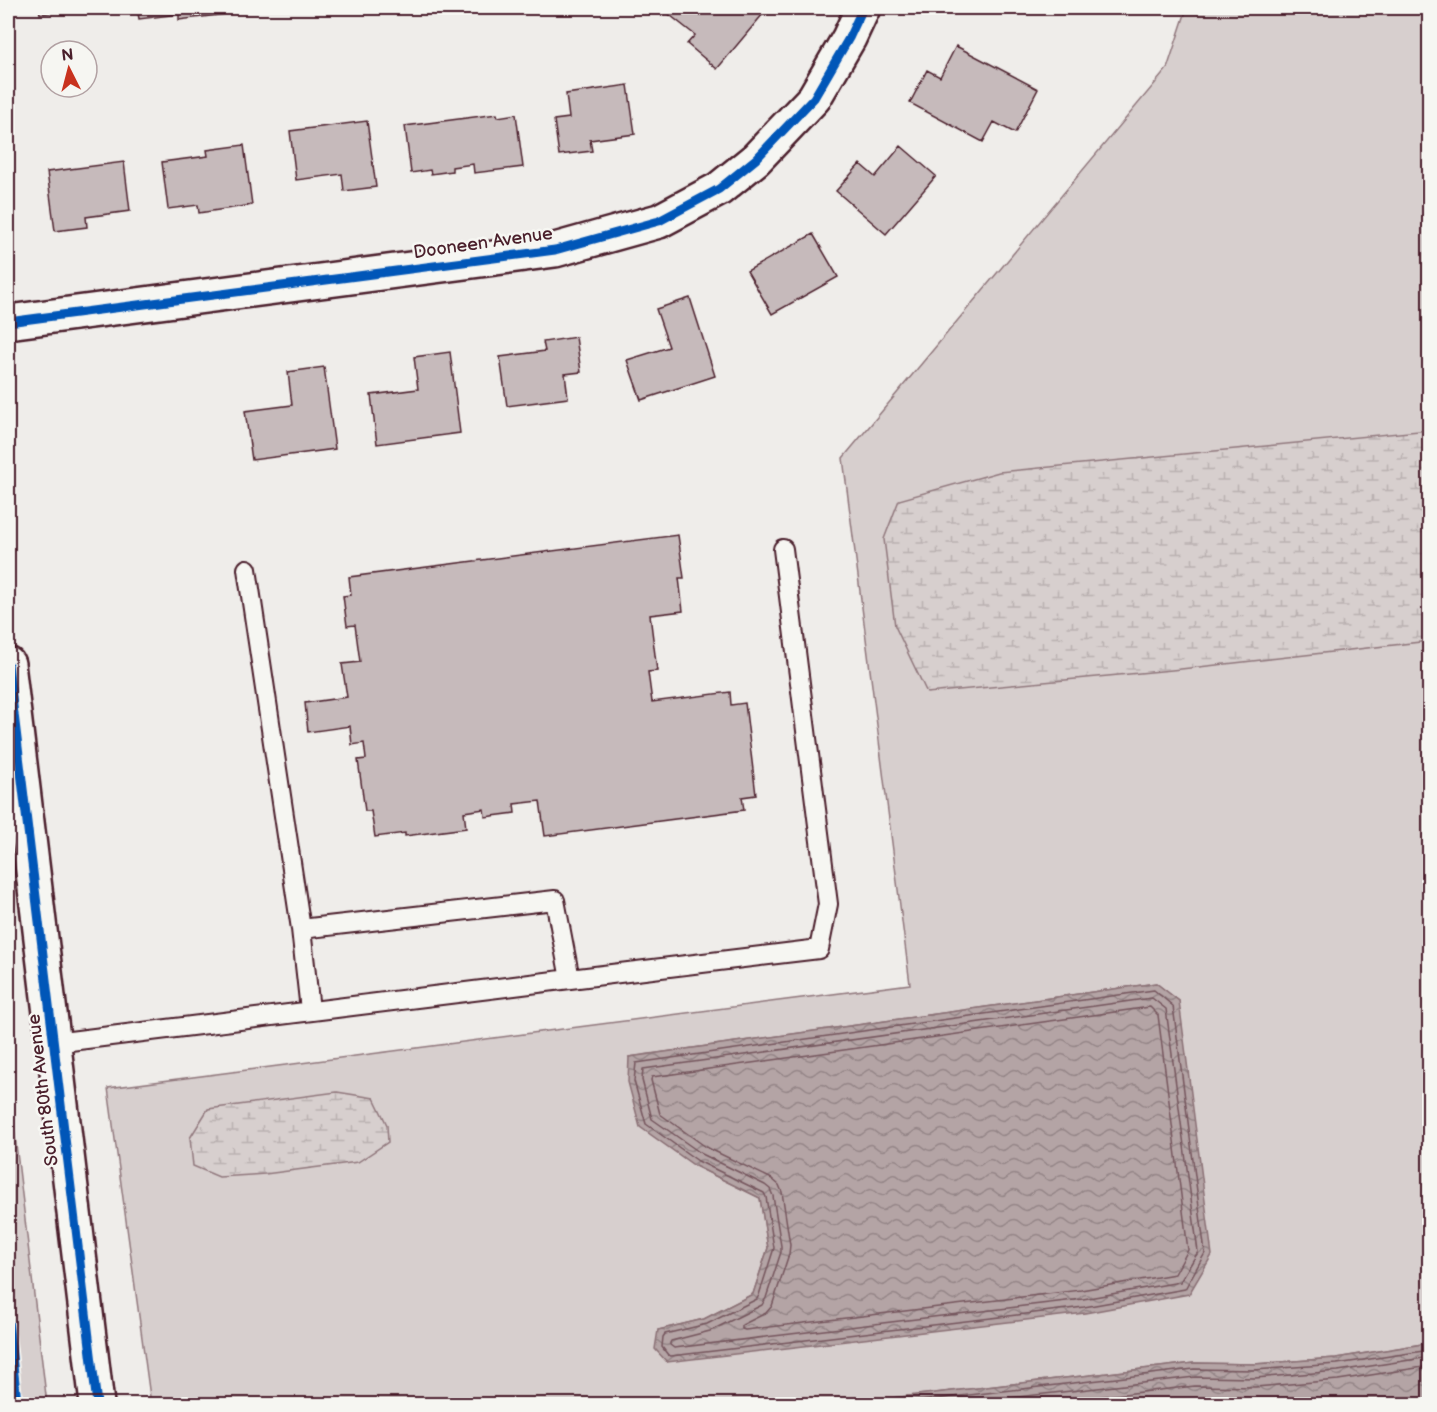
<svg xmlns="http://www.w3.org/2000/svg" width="1437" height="1412" viewBox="0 0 1437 1412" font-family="'Balsamiq Sans',sans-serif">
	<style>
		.grass { fill: #d7cfce; stroke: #90777c; stroke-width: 1.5; fill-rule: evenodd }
		.wetland { fill: url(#wetland-marsh); stroke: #90777c; stroke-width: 1.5 }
		.water { fill: url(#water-waves); stroke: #8a6f74; stroke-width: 1.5 }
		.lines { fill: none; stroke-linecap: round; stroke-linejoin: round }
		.shore { stroke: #74545c; stroke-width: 1.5 }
		.building { fill: #c6babb; stroke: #4a1f2b; stroke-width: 1.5 }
		.service-casing { stroke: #4a1f2b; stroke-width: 22 }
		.minor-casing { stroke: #4a1f2b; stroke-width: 38 }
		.tertiary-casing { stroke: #4a1f2b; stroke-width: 38 }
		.service { stroke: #f6f6f2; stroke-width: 18 }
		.minor { stroke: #f6f6f2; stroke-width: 33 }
		.tertiary { stroke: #f6f6f2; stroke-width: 33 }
		.cycleway-casing { stroke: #f6f6f2; stroke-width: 13 }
		.cycleway { stroke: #0057b8; stroke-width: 9 }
		.labels { text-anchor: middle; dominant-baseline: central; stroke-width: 5; stroke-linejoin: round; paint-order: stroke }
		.street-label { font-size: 18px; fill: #4a1f2b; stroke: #f6f6f2 }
	</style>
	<defs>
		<pattern id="wetland-marsh" width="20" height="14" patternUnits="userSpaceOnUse" patternTransform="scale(1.5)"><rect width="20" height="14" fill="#d7cfce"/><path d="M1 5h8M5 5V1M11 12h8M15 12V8" fill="none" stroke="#bab1b1"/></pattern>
		<pattern id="water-waves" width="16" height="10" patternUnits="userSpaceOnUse" patternTransform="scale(1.5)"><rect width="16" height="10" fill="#b4a4a5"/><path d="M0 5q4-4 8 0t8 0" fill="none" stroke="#948587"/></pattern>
	</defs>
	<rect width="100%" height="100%" fill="#efedea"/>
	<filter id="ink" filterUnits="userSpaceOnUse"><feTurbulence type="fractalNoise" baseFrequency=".0167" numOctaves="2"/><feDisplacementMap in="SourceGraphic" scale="12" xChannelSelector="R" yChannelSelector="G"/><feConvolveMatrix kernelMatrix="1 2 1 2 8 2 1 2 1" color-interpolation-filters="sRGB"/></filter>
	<g filter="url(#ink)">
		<path class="grass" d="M 1187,8 L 1429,8 L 1429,1343 L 1336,1358 L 1254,1364 L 1194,1363 L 840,1404 L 151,1404 L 108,1088 L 910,984 L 843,458 L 1167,69 ZM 1156,983 L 1179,1001 L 667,1362 L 658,1330 L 704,1319 L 753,1294 L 768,1248 L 760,1198 L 695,1166 L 629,1057 Z
			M 8,1077 L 47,1404 L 8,1404 Z"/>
		<path class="wetland" d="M 1429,430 L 1429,641 L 1172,670 L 927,693 L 895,626 L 884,539 L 899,500 L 999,472 Z
			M 337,1092 L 374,1098 L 387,1125 L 388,1142 L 358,1162 L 265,1174 L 219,1177 L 193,1166 L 190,1138 L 208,1109 Z"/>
		<path class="water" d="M 1156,983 L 1179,1001 L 1212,1255 L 1189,1294 L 1085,1313 L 667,1362 L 655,1349 L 658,1330 L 704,1319 L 753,1294 L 768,1248 L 760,1198 L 695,1166 L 640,1127 L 628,1082 L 629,1057 Z
			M 1429,1343 L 1429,1404 L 840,1404 L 1194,1363 L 1254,1364 L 1336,1358 Z"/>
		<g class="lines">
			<path class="shore" d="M 1154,990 L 1173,1006 L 1205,1253 L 1185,1289 L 1084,1307 L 671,1356 L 668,1355 L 662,1347 L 663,1337 L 665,1334 L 707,1324 L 757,1299 L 759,1295 L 774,1248 L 766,1197 L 764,1193 L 698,1161 L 646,1124 L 634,1081 L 636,1063 Z
				M 1152,998 L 1166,1009 L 1198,1252 L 1180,1282 L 1083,1299 L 674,1348 L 670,1345 L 670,1343 L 671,1341 L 710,1331 L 762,1305 L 766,1298 L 781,1252 L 781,1246 L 773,1196 L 770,1189 L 765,1185 L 702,1154 L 652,1119 L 642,1080 L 643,1069 Z
				M 1150,1007 L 1158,1015 L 1188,1250 L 1175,1274 L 1081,1290 L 745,1330 L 742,1329 L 742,1325 L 766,1313 L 772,1306 L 789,1254 L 790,1245 L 782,1192 L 779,1185 L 772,1179 L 706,1147 L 660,1114 L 651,1080 L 652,1077 Z
				M 892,1404 L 1194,1369 L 1254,1370 L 1337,1364 L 1430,1350
				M 957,1404 L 1195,1377 L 1255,1378 L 1338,1371 L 1430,1357
				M 1035,1404 L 1195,1386 L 1255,1387 L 1338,1380 L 1430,1366"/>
		</g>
		<path class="building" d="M 39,8 L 93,8 L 40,14 Z
			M 137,8 L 225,8 L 226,14 L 179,20 L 179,14 L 139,19 Z
			M 661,8 L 768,8 L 717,69 L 687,44 L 695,35 Z
			M 956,46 L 1038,89 L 1015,133 L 994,122 L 983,142 L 910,103 L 927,70 L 940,77 Z
			M 628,85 L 635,134 L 590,140 L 592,151 L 559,155 L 554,120 L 569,118 L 566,94 Z
			M 497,114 L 498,117 L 516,114 L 523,167 L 474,173 L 473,164 L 452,167 L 452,171 L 431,174 L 430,170 L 411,173 L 405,126 Z
			M 367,121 L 376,187 L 344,191 L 342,174 L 296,180 L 290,131 Z
			M 244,145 L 252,205 L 199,213 L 198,205 L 168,209 L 162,162 L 208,156 L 207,150 Z
			M 901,146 L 936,176 L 886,234 L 836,191 L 860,164 L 875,177 Z
			M 124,162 L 130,211 L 86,217 L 87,227 L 55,231 L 47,172 Z
			M 813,234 L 838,277 L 772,314 L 747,271 Z
			M 690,298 L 715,376 L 641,400 L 627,360 L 669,347 L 656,309 Z
			M 576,337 L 581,372 L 565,374 L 568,398 L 507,406 L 500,357 L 545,351 L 543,342 Z
			M 450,352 L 460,433 L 377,444 L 371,395 L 418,389 L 414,357 Z
			M 324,367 L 335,449 L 252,460 L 245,411 L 292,405 L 288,372 Z
			M 678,535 L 684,578 L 679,578 L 683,611 L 650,615 L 657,671 L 648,672 L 652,702 L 730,692 L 731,705 L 745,703 L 756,795 L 742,797 L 744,810 L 545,836 L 540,801 L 514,804 L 515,813 L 485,817 L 484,809 L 464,812 L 466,828 L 405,836 L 405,833 L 375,837 L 371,811 L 365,811 L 358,760 L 366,759 L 364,743 L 352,745 L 350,726 L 308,732 L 305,703 L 347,697 L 342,664 L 360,662 L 355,625 L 347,626 L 343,596 L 351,595 L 349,577 Z"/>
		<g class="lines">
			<defs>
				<path id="service" d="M 247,569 L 301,929
					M 570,979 L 819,949 L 828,904 L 783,549
					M 54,1043 L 570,979 L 555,900 L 301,929 L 310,1010"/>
				<path id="minor" d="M 8,322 L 555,250 L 659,221 L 719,189 L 756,159 L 814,98 L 849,38 L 863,8"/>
				<path id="tertiary" d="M 8,664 L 97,1404"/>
			</defs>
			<use href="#service" class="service-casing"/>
			<use href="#minor" class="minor-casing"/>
			<use href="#tertiary" class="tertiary-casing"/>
			<use href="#service" class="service"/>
			<use href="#minor" class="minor"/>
			<use href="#tertiary" class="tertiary"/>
			<defs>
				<path id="cycleway" d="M 8,322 L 555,250 L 659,221 L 719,189 L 756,159 L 814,98 L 849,38 L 863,8
					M 8,664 L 97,1404
					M 8,1320 L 17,1401"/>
			</defs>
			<use href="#cycleway" class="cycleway-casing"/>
			<use href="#cycleway" class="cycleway"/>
		</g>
	</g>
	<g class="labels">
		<g class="street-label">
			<text transform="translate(483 243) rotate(-8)">Dooneen Avenue</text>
			<text transform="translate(43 1090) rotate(-97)">South 80th Avenue</text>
		</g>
	</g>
	<rect width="1437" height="1412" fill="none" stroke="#f6f6f2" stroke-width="30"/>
	<rect x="15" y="15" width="1407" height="1382" fill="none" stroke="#4a1f2b" stroke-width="2" filter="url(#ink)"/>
	<g transform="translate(69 69) rotate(354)"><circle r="28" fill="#f6f6f2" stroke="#b1a0a2" stroke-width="1.5"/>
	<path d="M0-4.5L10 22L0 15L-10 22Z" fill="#c8321e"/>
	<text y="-9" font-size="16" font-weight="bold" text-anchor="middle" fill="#4a1f2b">N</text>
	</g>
</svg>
